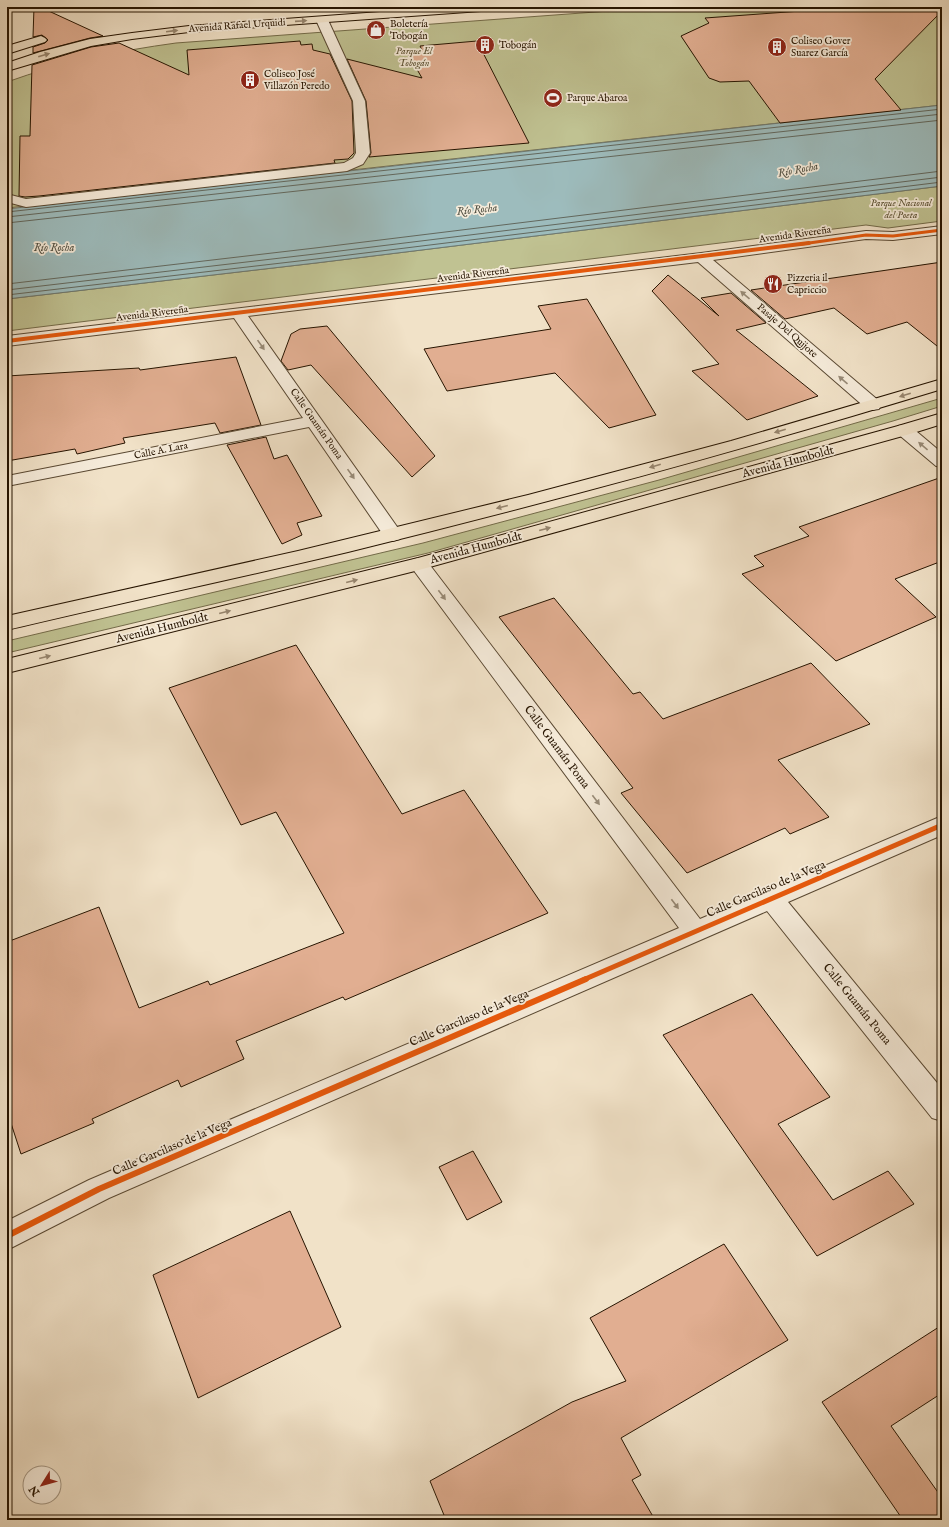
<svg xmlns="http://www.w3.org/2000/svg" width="949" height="1527" viewBox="0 0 949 1527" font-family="'IM FELL English',serif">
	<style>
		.green { fill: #c0c292; stroke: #736b49 }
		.water { fill: #9dbcbd; stroke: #6d7971 }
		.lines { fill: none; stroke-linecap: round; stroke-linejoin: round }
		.shore { stroke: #62685e; stroke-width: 1 }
		.building { fill: #e1ae91; stroke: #261400 }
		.minor-casing { stroke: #594832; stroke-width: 2 }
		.major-casing { stroke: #261400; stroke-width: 2 }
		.minor { fill: #f6ecdb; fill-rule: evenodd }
		.major { fill: #f1e2c8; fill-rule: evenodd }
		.cycleway-far3-casing { stroke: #f6ecdb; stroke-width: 4.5 }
		.cycleway-far2-casing { stroke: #f6ecdb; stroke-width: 6 }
		.cycleway-far1-casing { stroke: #f6ecdb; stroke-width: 8 }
		.cycleway-casing { stroke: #f6ecdb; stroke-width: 9 }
		.cycleway-far3 { stroke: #e8590c; stroke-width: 3 }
		.cycleway-far2 { stroke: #e8590c; stroke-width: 4 }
		.cycleway-far1 { stroke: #e8590c; stroke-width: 5 }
		.cycleway { stroke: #e8590c; stroke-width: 6 }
		.oneway { fill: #96856e }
		.oneway2 { fill: #988b78 }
		.labels { text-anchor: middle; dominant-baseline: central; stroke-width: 3.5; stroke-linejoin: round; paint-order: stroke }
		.far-poi-label { font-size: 10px; fill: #261400; stroke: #f6ecdb; text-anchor: start }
		.far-street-label { font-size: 10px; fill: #261400; stroke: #f6ecdb }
		.far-park-label { font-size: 10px; font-style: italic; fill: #5c5133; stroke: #f6ecdb }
		.far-water-label { font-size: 11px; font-style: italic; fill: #504f42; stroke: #f6ecdb }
		.street-label { font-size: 12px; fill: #261400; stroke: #f6ecdb }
	</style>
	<rect width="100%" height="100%" fill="#f1e2c8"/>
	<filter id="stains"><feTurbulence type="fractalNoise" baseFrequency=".005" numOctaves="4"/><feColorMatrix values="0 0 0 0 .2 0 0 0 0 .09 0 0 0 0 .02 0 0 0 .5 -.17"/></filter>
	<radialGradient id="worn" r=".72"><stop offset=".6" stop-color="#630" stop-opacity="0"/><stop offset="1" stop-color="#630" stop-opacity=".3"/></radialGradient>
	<path class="green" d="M 663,7 L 942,7 L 942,105 L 7,208 L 7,82 C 62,62 118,51 176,43 Z
		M 942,186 L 942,221 L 888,228 L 866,225 L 7,331 L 7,299 L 316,263 Z
		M 942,398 L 942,406 L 893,421 L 428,553 L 7,653 L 7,641 L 423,543 L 659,480 Z"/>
	<path class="water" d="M 942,105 L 942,186 L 316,263 L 7,299 L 7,209 Z"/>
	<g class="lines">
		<path class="shore" d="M 7,212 L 942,109
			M 7,217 L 942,114
			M 7,223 L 942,120
			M 7,284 L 315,248 L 942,171
			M 7,290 L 315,254 L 942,177
			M 7,295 L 316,259 L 942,182"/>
	</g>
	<path class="building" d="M 34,7 L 40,7 L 103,36 L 90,38 L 33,53 L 33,47 L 45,43 L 48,40 L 42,35 L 33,37 Z
		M 856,7 L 942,7 L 942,11 L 875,79 L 901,110 L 780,123 L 749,81 L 720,82 L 709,78 L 681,36 L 709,23 L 705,18 Z
		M 300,41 L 301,45 L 312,44 L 313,50 L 330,54 L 352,101 L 354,153 L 348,159 L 334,160 L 335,163 L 39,196 L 25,197 L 19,196 L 20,136 L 30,136 L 32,65 L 91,47 L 119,43 L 189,75 L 187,50 Z
		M 477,41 L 529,143 L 369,157 L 371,153 L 366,101 L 347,59 L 422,78 L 407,52 L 422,50 L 420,46 Z
		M 942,262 L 942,350 L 907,322 L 867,334 L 834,308 L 785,319 L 751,290 Z
		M 668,275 L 719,316 L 701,298 L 731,293 L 766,323 L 736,330 L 818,396 L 747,420 L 692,371 L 719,364 L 652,291 Z
		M 587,299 L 656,415 L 609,428 L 555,373 L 447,391 L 424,349 L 551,329 L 538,306 Z
		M 327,326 L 435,456 L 412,477 L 311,365 L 288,370 L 281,361 L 291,334 L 300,329 Z
		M 236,357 L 261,425 L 220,433 L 215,423 L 123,438 L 125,443 L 77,454 L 75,449 L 7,461 L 7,376 L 139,368 L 140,370 Z
		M 266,437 L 274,459 L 287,455 L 322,516 L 297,523 L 302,535 L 282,544 L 227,445 Z
		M 942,477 L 942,561 L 895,579 L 936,617 L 836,661 L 742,574 L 764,566 L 754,556 L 809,536 L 799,527 Z
		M 554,598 L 633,694 L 640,692 L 663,719 L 811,663 L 870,724 L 778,760 L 829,817 L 790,834 L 785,828 L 687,873 L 621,793 L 633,788 L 499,617 Z
		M 296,645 L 402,814 L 464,790 L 548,913 L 345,1000 L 343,997 L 236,1041 L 244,1059 L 181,1087 L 178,1080 L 92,1119 L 94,1123 L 21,1154 L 7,1111 L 7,942 L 99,907 L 139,1008 L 208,981 L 210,985 L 344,933 L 276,812 L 241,825 L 169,688 Z
		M 752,994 L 830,1097 L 778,1124 L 833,1200 L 888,1171 L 914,1204 L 817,1256 L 663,1035 Z
		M 473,1151 L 502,1202 L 467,1220 L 439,1167 Z
		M 290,1211 L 341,1327 L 198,1398 L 153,1275 Z
		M 724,1244 L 788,1340 L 621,1438 L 641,1475 L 632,1480 L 655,1520 L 446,1520 L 430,1481 L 572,1402 L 626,1381 L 590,1318 Z
		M 942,1325 L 942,1393 L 891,1426 L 942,1498 L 942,1520 L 903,1520 L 822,1402 Z"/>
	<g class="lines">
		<defs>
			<path id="minor" d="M 322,17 L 326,18 L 328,20 L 365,101 L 370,153 L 363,164 L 347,171 L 26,207 L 7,202 L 7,194 L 26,199 L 344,163 L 353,158 L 356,153 L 353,101 L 316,20 L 318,18 Z
				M 942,226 L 942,234 L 893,240 L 866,239 L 713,260 L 879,401 L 881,405 L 879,409 L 873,410 L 867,409 L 698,262 L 248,316 L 400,531 L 402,535 L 400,539 L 393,541 L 386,539 L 309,427 L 7,486 L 7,476 L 303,418 L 234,318 L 7,346 L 7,336 L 701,253 L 866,231 L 893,232 Z
				M 904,425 L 910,426 L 942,453 L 942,467 L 936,466 L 898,434 L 895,430 L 898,426 Z
				M 419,558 L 426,560 L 700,919 L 942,816 L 942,835 L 788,902 L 942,1089 L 942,1121 L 932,1118 L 767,911 L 109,1198 L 7,1250 L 7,1221 L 89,1180 L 679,928 L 412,568 L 409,564 L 412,560 Z"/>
			<path id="major" d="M 448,7 L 501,7 L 495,10 L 189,32 L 132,39 L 91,46 L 7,71 L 7,63 L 40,52 L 90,39 L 132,33 L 189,26 Z
				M 41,36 L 45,38 L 47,40 L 45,42 L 7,54 L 7,46 Z
				M 942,379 L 942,389 C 746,449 547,503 348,552 C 234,579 120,603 7,630 L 7,616 L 298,551 L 528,495 L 731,441 Z
				M 942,413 L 942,424 L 910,434 L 419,570 L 7,673 L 7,659 L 418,558 L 898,426 Z"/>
		</defs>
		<use href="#minor" class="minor-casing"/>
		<use href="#major" class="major-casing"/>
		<use href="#minor" class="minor"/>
		<use href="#major" class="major"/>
		<defs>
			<path id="cycleway-far3" d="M 802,244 L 866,235 L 893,236 L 942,230"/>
			<path id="cycleway-far2" d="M 7,341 L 809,243"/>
			<path id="cycleway-far1" d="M 583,980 L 942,825"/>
			<path id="cycleway" d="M 7,1236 L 99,1189 L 586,979"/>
		</defs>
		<use href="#cycleway-far3" class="cycleway-far3-casing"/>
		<use href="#cycleway-far2" class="cycleway-far2-casing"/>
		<use href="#cycleway-far1" class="cycleway-far1-casing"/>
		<use href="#cycleway" class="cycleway-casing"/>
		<use href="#cycleway-far3" class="cycleway-far3"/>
		<use href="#cycleway-far2" class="cycleway-far2"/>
		<use href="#cycleway-far1" class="cycleway-far1"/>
		<use href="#cycleway" class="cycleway"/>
	</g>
	<defs><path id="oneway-solid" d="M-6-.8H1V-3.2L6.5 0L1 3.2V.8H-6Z"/></defs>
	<g class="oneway">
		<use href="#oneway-solid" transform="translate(301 21) rotate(-4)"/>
		<use href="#oneway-solid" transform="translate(172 31) rotate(-7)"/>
		<use href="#oneway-solid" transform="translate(44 55) rotate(-16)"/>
		<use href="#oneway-solid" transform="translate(905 395) rotate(163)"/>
		<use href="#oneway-solid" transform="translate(780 431) rotate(164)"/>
		<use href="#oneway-solid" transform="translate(655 466) rotate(164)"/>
		<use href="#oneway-solid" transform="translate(502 507) rotate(166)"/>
		<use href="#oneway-solid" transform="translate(545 529) rotate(-15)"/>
		<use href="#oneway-solid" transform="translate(352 581) rotate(-14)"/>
		<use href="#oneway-solid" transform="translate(225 612) rotate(-14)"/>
		<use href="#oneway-solid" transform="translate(45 657) rotate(-14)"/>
	</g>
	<g class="oneway2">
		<use href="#oneway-solid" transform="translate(745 295) rotate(-139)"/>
		<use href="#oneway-solid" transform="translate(261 345) rotate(55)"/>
		<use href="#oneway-solid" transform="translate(843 380) rotate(-139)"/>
		<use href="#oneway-solid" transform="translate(923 446) rotate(-140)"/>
		<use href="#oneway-solid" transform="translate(351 474) rotate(55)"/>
		<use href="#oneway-solid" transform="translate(442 595) rotate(53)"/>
		<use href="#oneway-solid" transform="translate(596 800) rotate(53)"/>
		<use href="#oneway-solid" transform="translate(675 904) rotate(53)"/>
	</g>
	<defs>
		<symbol id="shop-disc" viewBox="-11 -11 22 22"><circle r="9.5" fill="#8f2418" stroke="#f6ecdb"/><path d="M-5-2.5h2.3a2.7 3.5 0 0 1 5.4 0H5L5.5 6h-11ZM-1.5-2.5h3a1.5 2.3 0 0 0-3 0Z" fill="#fff"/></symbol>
		<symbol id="building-disc" viewBox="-11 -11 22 22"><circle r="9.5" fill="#8f2418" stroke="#f6ecdb"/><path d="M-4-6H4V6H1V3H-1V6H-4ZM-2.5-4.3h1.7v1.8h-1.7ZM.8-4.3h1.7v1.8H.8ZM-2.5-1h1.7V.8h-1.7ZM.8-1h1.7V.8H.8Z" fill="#fff"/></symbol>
		<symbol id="stadium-disc" viewBox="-11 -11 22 22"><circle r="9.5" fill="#8f2418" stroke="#f6ecdb"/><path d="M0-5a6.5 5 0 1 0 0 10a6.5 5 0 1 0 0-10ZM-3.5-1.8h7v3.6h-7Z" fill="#fff"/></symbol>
		<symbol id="restaurant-disc" viewBox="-11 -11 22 22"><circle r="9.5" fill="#8f2418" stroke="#f6ecdb"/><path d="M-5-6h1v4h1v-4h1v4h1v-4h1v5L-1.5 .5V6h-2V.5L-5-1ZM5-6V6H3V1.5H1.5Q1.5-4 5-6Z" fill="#fff"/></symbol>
	</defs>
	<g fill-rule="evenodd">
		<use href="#shop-disc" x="365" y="19" width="22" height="22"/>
		<use href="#building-disc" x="474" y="34" width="22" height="22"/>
		<use href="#building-disc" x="766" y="36" width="22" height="22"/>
		<use href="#building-disc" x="239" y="69" width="22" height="22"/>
		<use href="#stadium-disc" x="542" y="87" width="22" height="22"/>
		<use href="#restaurant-disc" x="762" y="273" width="22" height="22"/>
	</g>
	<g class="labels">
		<g class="far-poi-label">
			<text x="390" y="24">Boletería<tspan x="390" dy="12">Tobogán</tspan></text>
			<text x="791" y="41">Coliseo Gover<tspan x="791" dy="12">Suarez García</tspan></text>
			<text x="499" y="45">Tobogán</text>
			<text x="264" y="74">Coliseo José<tspan x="264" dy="12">Villazón Peredo</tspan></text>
			<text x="567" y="98">Parque Abaroa</text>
			<text x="787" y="278">Pizzeria il<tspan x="787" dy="12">Capriccio</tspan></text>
		</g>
		<g class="far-street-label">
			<text transform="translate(237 26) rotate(-4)">Avenida Rafael Urquidi</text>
			<text transform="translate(795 235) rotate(-8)">Avenida Rivereña</text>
			<text transform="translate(473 275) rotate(-7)">Avenida Rivereña</text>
			<text transform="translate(152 314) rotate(-7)">Avenida Rivereña</text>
			<text transform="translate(787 331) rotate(41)">Pasaje Del Quijote</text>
			<text transform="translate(316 424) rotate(55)">Calle Guamán Poma</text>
			<text transform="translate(161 451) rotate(-11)">Calle A. Lara</text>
		</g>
		<g class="far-park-label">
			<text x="414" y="51">Parque El<tspan x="414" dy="12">Tobogán</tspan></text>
			<text x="901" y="203">Parque Nacional<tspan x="901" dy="12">del Poeta</tspan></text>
		</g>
		<g class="far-water-label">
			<text transform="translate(798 170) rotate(-11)">Río Rocha</text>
			<text transform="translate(477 210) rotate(-6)">Río Rocha</text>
			<text x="54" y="248">Río Rocha</text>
		</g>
		<g class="street-label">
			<text transform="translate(788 462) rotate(-15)">Avenida Humboldt</text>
			<text transform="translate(476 548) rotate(-15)">Avenida Humboldt</text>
			<text transform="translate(162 628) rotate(-14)">Avenida Humboldt</text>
			<text transform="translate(557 747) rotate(53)">Calle Guamán Poma</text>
			<text transform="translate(766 889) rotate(-23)">Calle Garcilaso de la Vega</text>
			<text transform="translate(857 1004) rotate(51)">Calle Guamán Poma</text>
			<text transform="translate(469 1018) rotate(-23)">Calle Garcilaso de la Vega</text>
			<text transform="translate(172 1147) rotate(-23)">Calle Garcilaso de la Vega</text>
		</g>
	</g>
	<rect width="949" height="1527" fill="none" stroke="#f1e2c8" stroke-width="24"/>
	<rect x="8" y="8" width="933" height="1511" fill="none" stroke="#261400" stroke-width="2"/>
	<rect x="12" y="12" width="925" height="1503" fill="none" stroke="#261400"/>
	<g transform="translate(42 1485) rotate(233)"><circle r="19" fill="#f6ecdb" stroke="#a39683"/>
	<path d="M0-3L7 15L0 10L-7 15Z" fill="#8f2418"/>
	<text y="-6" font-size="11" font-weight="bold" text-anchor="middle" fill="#261400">N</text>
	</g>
	<rect width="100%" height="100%" filter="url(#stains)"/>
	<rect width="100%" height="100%" fill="url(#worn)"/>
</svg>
